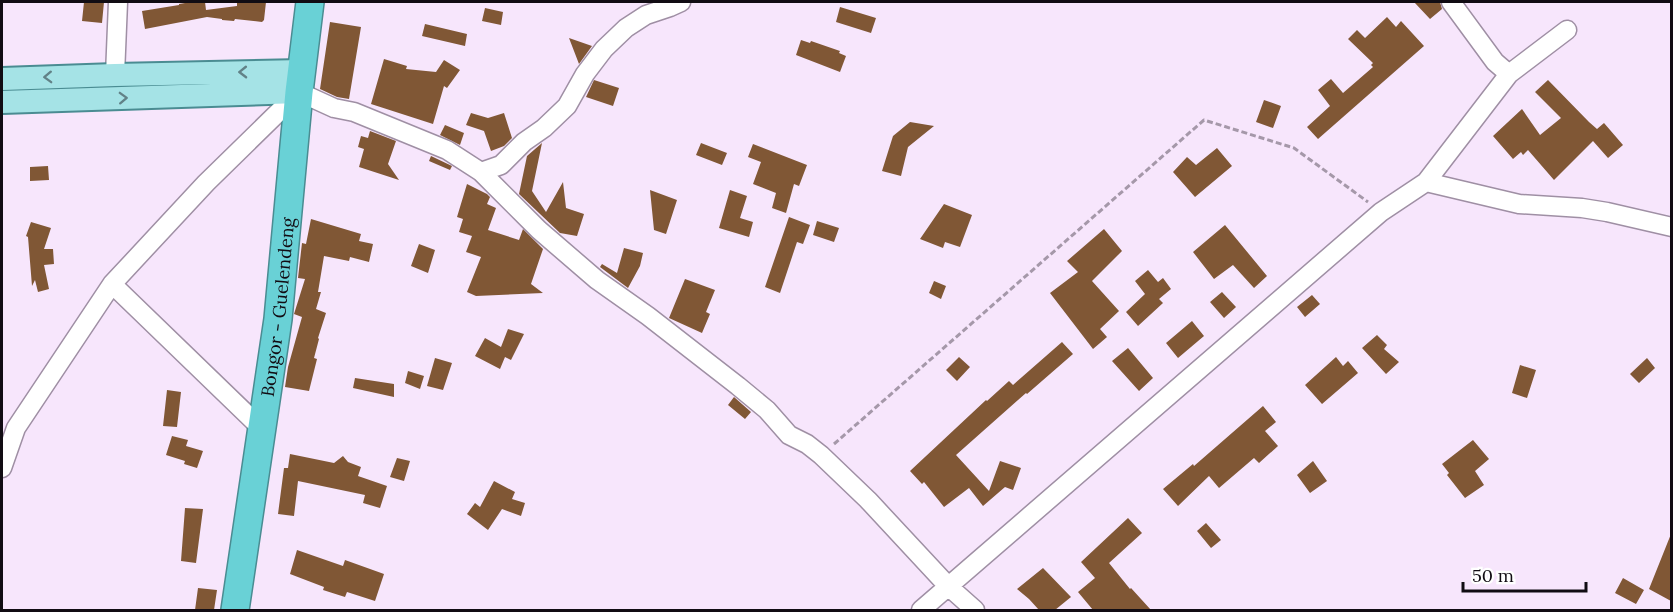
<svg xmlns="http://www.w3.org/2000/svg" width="1673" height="612" viewBox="0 0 1673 612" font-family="Lora,serif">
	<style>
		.building { fill: #805735 }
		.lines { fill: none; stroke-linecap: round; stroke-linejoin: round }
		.minor-casing { stroke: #9f8fa4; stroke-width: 21 }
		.major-casing { stroke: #4a8c92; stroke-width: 26 }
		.highway-casing { stroke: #4a8c92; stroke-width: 30 }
		.path { stroke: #a598a9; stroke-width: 3; stroke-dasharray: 6 3; stroke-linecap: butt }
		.minor { stroke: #fff; stroke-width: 18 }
		.major { stroke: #a5e3e6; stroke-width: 22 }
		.highway { stroke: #69d1d6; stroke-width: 27 }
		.oneway { stroke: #628287 }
		.labels { text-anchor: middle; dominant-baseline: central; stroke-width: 4.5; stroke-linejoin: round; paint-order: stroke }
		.street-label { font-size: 18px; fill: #110c13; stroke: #fff }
	</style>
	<rect width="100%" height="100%" fill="#f7e6fc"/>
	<path class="building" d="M 84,2 L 104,2 L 102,23 L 82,21 Z
		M 191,2 L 205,2 L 206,10 L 237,6 L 237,2 L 266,2 L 264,20 L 262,22 L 235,19 L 234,21 L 222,20 L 222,19 L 207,17 L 145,29 L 142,11 L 179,5 L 179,4 Z
		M 1414,2 L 1440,2 L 1442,9 L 1430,19 Z
		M 840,7 L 876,18 L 871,33 L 836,22 Z
		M 485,8 L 503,12 L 501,25 L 482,21 Z
		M 1387,17 L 1396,27 L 1401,21 L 1424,46 L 1318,139 L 1307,127 L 1330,106 L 1318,90 L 1331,79 L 1343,93 L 1373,67 L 1371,65 L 1373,63 L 1348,39 L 1357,30 L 1365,38 Z
		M 330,22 L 361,27 L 349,99 L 337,97 L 320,89 Z
		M 425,24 L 467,34 L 465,46 L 422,36 Z
		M 569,38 L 592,46 L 579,64 Z
		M 801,40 L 810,43 L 811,41 L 840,51 L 839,53 L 846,56 L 840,72 L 796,55 Z
		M 384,59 L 407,66 L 406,69 L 436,72 L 444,60 L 460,70 L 447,88 L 444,86 L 433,124 L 371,104 Z
		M 594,80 L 619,88 L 613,106 L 586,97 Z
		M 1548,80 L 1589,122 L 1597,129 L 1604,123 L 1623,145 L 1608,158 L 1593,141 L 1554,180 L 1528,150 L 1523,155 L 1521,152 L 1513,159 L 1493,136 L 1522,109 L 1540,135 L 1561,118 L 1535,92 Z
		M 1264,100 L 1281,106 L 1273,128 L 1256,122 Z
		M 471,113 L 488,118 L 504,113 L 512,138 L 504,146 L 491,151 L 484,131 L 466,125 Z
		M 910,122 L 934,126 L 908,147 L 901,176 L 882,171 L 893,136 Z
		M 445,125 L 464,133 L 460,145 L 440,135 Z
		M 370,131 L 396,141 L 388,164 L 399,180 L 359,167 L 364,149 L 358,147 L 361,136 L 368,138 Z
		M 542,143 L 532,191 L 546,212 L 563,182 L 566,208 L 584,214 L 577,236 L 560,233 L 519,194 L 527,156 Z
		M 701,143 L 727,153 L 722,165 L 696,155 Z
		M 753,144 L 807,165 L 799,186 L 794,184 L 786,213 L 772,208 L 776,193 L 753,184 L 761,162 L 748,157 Z
		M 1217,148 L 1232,166 L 1195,197 L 1173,172 L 1187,157 L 1196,165 Z
		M 431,156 L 452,166 L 450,170 L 429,161 Z
		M 48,166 L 49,180 L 30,181 L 30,167 Z
		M 467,184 L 487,194 L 490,197 L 487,204 L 496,208 L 488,230 L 519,240 L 523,229 L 543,249 L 531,284 L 543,293 L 476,296 L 467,292 L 481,257 L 466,252 L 472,236 L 459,232 L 463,219 L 457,217 Z
		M 650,190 L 677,200 L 666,234 L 654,230 Z
		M 730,190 L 747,196 L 740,218 L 753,222 L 749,237 L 719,228 Z
		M 944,204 L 972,215 L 960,247 L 945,242 L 943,248 L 920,239 Z
		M 789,217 L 810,225 L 803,244 L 797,242 L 780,293 L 765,287 Z
		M 311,219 L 361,234 L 359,241 L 373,244 L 369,262 L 350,257 L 349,261 L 324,256 L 318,292 L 321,292 L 316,309 L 326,313 L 318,338 L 319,339 L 314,358 L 317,359 L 309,391 L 285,387 L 288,367 L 302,317 L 294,314 L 305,279 L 298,278 L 302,243 L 306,244 Z
		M 817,221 L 839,228 L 834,242 L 813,235 Z
		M 31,222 L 51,228 L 44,249 L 53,249 L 54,264 L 44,265 L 49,289 L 38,292 L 35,280 L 32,286 L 28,237 L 26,236 Z
		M 1225,225 L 1267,276 L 1254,288 L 1233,265 L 1214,279 L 1193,252 Z
		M 1104,229 L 1122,251 L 1092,281 L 1119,311 L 1100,329 L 1107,337 L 1093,349 L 1050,293 L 1078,272 L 1067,261 Z
		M 419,244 L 435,250 L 428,273 L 411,266 Z
		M 624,248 L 643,253 L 640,266 L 628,288 L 600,267 L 602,264 L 617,273 Z
		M 1148,270 L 1158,282 L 1163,278 L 1171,289 L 1159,299 L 1163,303 L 1138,326 L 1126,312 L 1145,294 L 1135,281 Z
		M 685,279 L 715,290 L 706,312 L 710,314 L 702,333 L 669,318 Z
		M 934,281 L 946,286 L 941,299 L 929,293 Z
		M 1222,292 L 1236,307 L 1224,318 L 1210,302 Z
		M 1312,295 L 1320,304 L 1305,317 L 1297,307 Z
		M 1192,321 L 1204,336 L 1178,358 L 1166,343 Z
		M 508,329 L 524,334 L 511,360 L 505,357 L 500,369 L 475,356 L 485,338 L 501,347 Z
		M 1377,335 L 1387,345 L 1384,349 L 1399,362 L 1386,374 L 1362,348 Z
		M 1062,342 L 1073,354 L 1027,394 L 1026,393 L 956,455 L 989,491 L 1000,461 L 1021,468 L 1013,490 L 1005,487 L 983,506 L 969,488 L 944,507 L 924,482 L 922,484 L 910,471 L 986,400 L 987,401 L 1009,381 L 1013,385 Z
		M 1128,348 L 1153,378 L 1139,391 L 1112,361 Z
		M 959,357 L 970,367 L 957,381 L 946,370 Z
		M 1336,357 L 1343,366 L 1348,361 L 1358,373 L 1322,404 L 1305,385 Z
		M 435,358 L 452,363 L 443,390 L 427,386 Z
		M 1647,358 L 1655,368 L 1639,383 L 1630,374 Z
		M 1520,365 L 1536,370 L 1527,398 L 1512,393 Z
		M 408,371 L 424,376 L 420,389 L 405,383 Z
		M 355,378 L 394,384 L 394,397 L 353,388 Z
		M 167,390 L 181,392 L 177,427 L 163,426 Z
		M 734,397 L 751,412 L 745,419 L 728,405 Z
		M 1263,406 L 1276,422 L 1265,431 L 1278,446 L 1259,463 L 1254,458 L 1219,488 L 1209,476 L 1178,506 L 1163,489 L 1193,464 L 1194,466 Z
		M 172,436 L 188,440 L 186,446 L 203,451 L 197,468 L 184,464 L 185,461 L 166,455 Z
		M 1473,440 L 1489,459 L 1475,471 L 1484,485 L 1465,498 L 1447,475 L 1449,473 L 1442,464 Z
		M 290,454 L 334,463 L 343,456 L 348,462 L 361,467 L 358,476 L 387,486 L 380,508 L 363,503 L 365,495 L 298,481 L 294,516 L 278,514 L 284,468 L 288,468 Z
		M 397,458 L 410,461 L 404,481 L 390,477 Z
		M 1313,461 L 1327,481 L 1310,493 L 1297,475 Z
		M 494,481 L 515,492 L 512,499 L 525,503 L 521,516 L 502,509 L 488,530 L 467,514 L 475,503 L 480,507 Z
		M 185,508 L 203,509 L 196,563 L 181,561 Z
		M 1128,518 L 1142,533 L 1109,563 L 1130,589 L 1131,588 L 1151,610 L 1093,610 L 1078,592 L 1095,578 L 1081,562 Z
		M 1206,523 L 1221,540 L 1211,548 L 1197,531 Z
		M 1671,534 L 1671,601 L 1649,589 Z
		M 297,550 L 343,566 L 345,560 L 384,574 L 375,601 L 347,592 L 345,597 L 323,590 L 324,587 L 290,574 Z
		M 1043,568 L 1071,597 L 1055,610 L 1039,610 L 1029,599 L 1017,589 Z
		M 1623,578 L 1644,590 L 1636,604 L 1615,593 Z
		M 198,588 L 217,590 L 214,610 L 195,610 Z"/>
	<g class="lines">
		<defs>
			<path id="minor" d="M 1451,2 L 1495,62 L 1509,74
				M 115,75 L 118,2
				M 481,172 L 501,165 L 524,142 L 544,128 L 567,106 L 585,74 L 604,49 L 626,28 L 646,15 L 670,7 L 681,2
				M 1426,182 L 1509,74 L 1567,30
				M 112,284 L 261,428
				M 2,468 L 16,428 L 112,284 L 206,183 L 299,92 L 334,108 L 354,112 L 447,150 L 481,172 L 539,230 L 597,280 L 648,316 L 738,386 L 767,410 L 789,435 L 807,444 L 821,455 L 868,500 L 948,586 L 975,610
				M 921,610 L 1381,212 L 1426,182 L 1519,204 L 1582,208 L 1607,212 L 1672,227"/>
			<path id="major" d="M 2,79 L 115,75 L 302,71
				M 2,102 L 299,92"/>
			<g id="highway">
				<path id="s1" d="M 235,610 L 278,319 L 299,92 L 310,2"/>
			</g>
		</defs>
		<use href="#minor" class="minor-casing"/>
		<use href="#major" class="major-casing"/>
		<use href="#highway" class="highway-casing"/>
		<path class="path" d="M 834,444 L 1204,120 L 1294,148 L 1368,202"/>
		<use href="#minor" class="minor"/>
		<use href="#major" class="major"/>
		<use href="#highway" class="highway"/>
	</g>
	<defs><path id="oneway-chevron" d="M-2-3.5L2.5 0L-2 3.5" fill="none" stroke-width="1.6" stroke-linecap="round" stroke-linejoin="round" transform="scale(1.5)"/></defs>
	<g class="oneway">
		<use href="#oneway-chevron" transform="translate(243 72) rotate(179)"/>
		<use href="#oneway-chevron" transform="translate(48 77) rotate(178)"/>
		<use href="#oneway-chevron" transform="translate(123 98) rotate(-2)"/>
	</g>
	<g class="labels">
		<g class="street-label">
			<text stroke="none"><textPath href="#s1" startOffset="306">Bongor - Guelendeng</textPath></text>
		</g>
	</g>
	<rect width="1673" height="612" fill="none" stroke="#110c13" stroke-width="6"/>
	<path d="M1463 582v9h123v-9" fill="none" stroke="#110c13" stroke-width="3"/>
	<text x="1472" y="582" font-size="18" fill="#110c13" stroke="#ffffff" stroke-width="4.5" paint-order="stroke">50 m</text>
</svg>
